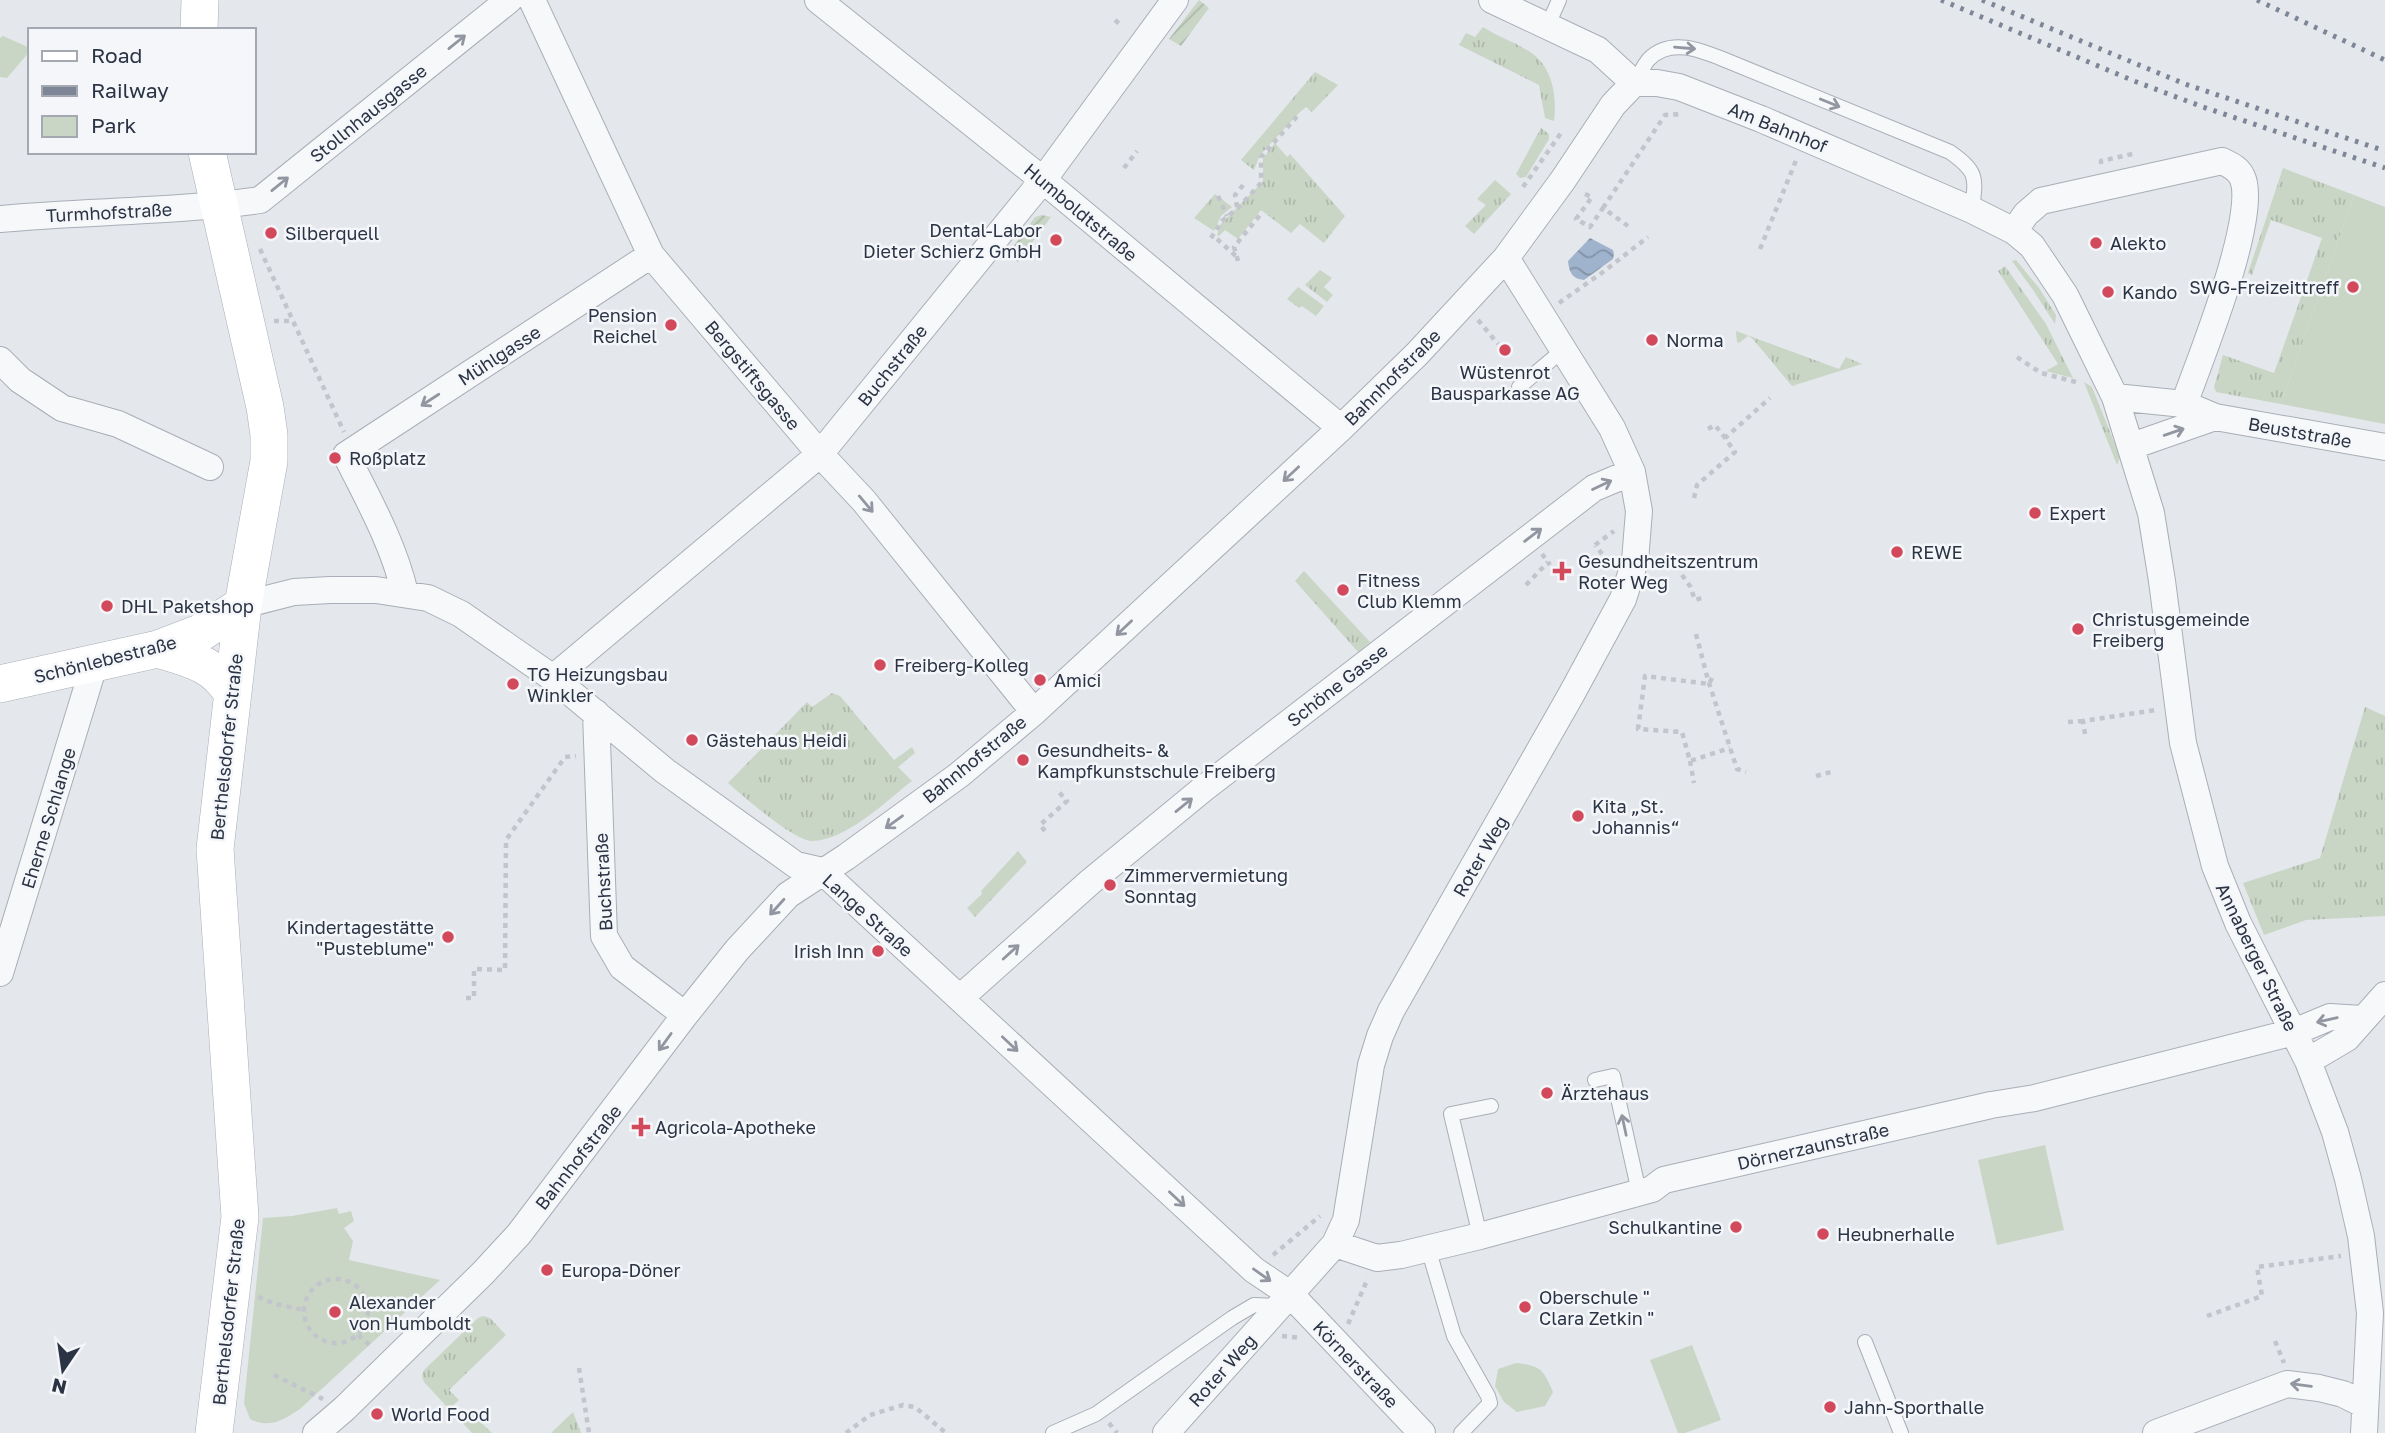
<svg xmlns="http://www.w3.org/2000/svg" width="2385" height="1433" viewBox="0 0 2385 1433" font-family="'Golos Text',sans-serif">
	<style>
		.grass { fill: url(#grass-tufts) }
		.park { fill: #c9d6c5 }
		.garden { fill: url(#garden-furrows) }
		.water { fill: url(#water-waves) }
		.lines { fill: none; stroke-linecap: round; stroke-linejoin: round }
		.lane-casing { stroke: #a9aeb7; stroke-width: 16 }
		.street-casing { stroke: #a9aeb7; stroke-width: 28 }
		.secondary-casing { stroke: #a9aeb7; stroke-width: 38 }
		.path { stroke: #c2c5cb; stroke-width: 4.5; stroke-dasharray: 5 5; stroke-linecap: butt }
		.lane { stroke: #f7f8fa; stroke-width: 14 }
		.street { stroke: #f7f8fa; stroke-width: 26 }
		.secondary { stroke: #fff; stroke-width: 37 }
		.rail { stroke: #7d8696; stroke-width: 5; stroke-dasharray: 3.5 7; stroke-linecap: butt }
		.oneway { stroke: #9196a0 }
		.poi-dot { fill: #d1495b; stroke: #f4f6f9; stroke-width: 2.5 }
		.labels { text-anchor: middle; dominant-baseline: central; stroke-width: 5; stroke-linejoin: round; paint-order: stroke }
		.street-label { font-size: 18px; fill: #2b3445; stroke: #f4f6f9 }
		.poi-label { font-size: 18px; fill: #2b3445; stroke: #f4f6f9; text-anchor: start }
	</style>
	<defs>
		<pattern id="grass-tufts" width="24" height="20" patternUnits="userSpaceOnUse" patternTransform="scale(1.75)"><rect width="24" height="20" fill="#c9d6c5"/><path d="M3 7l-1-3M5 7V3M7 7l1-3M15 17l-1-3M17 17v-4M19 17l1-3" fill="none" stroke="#adb8ab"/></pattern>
		<pattern id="garden-furrows" width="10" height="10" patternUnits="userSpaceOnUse" patternTransform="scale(1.75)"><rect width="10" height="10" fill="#c9d6c5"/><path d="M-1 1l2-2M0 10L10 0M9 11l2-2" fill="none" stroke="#adb8ab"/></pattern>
		<pattern id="water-waves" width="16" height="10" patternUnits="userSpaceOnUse" patternTransform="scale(1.75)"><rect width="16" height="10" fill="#9fb4cc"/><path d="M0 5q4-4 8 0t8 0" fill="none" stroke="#8293a7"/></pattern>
	</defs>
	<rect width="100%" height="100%" fill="#e4e7ec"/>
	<path class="grass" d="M 1483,27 C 1498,37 1518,43 1533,54 C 1553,69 1557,98 1554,121 L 1545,118 L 1539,85 L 1459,45 L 1466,33 L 1475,37 Z
		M 1315,72 L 1338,85 L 1312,112 L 1306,107 L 1300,112 L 1260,155 L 1254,170 L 1241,160 Z
		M 1541,128 L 1549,134 L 1549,139 L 1526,177 L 1520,178 L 1516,174 Z
		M 1275,143 L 1287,157 L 1290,154 L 1345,216 L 1324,243 L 1300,224 L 1291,233 L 1261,210 L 1238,239 L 1225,230 L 1219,236 L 1217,235 L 1220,225 L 1263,181 L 1263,158 Z
		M 2283,168 L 2354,195 L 2281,404 L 2216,392 L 2214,387 L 2223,355 L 2274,373 L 2322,238 L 2271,220 L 2252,275 L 2248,273 Z
		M 1495,180 L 1511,194 L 1474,234 L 1465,226 L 1486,205 L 1477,199 Z
		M 1215,194 L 1232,207 L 1221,216 L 1214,231 L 1194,218 Z
		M 2016,260 L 2039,288 L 2056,315 L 2055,324 L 2033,290 L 2012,261 Z
		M 2005,266 L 2046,324 L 2073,378 L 2046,371 L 2058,364 L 1998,271 Z
		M 1320,270 L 1332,278 L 1324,287 L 1333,295 L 1327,302 L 1305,285 Z
		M 1298,287 L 1324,306 L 1316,316 L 1302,306 L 1299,308 L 1287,299 Z
		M 1736,331 L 1839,369 L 1846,357 L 1862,364 L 1792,386 L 1752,338 L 1748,336 L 1739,343 L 1737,342 Z
		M 2084,382 L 2092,387 L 2120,457 L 2117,465 Z
		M 1304,571 L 1370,642 L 1359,653 L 1295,581 Z
		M 832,693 L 840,696 L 894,760 L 912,747 L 915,753 L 898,767 L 912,781 C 885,802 847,840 812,841 C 794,841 743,796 728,783 L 807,702 L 812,707 Z
		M 2365,707 L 2385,716 L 2385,916 L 2306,920 L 2264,935 L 2243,883 L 2320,858 Z
		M 1018,851 L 1027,862 L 975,917 L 967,908 L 982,894 L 981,891 Z
		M 483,1316 L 490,1318 L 506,1335 L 449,1390 L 459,1400 L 449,1409 L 424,1382 L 422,1376 L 424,1370 L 478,1318 Z
		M 470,1412 L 492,1433 L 472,1433 L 460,1420 Z
		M 573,1412 L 581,1433 L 551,1433 Z"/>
	<path class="park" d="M 3,36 L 30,48 L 30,51 L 7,78 L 0,77 L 0,38 Z
		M 2354,195 L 2385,207 L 2385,424 L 2281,404 Z
		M 2045,1145 L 2064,1230 L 1997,1245 L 1978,1160 Z
		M 337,1208 L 339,1214 L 351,1211 L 354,1221 L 344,1228 L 353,1241 L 349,1260 L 440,1280 L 300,1409 C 283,1420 270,1429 250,1419 L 244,1403 L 263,1218 L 292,1216 Z
		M 1692,1345 L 1721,1420 L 1685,1433 L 1678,1433 L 1650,1360 Z
		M 1516,1363 C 1541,1366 1543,1369 1553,1392 L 1545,1406 L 1517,1412 L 1504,1402 L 1495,1386 L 1498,1369 Z"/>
	<path class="garden" d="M 1199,0 L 1209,8 L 1181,46 L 1169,39 Z
		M 1042,215 L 1051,217 L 1018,262 L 1008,254 L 1035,217 Z"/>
	<path class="water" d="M 1590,238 L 1613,250 L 1614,254 L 1613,259 L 1584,280 C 1572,279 1569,272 1568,261 Z"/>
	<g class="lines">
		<defs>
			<path id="lane" d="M 1548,25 L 1559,0
				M 1634,83 C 1639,76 1643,66 1649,59 C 1672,36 1705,52 1730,62 L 1950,152 C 1978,172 1976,177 1972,210
				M 1519,387 L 1563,350
				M 1595,1080 L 1613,1076 L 1639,1192
				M 1480,1236 L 1451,1114 L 1491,1106
				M 1428,1248 L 1454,1336 L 1488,1396 L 1490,1403 L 1461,1433
				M 1865,1342 L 1901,1433
				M 1053,1433 L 1096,1414 L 1232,1318 L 1254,1305 L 1280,1306"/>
			<path id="street" d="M 532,0 L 651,255 L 820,454 L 864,501 L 1034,712
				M 818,0 L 1043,180 L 1341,428
				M 1492,0 L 1598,50 L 1634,83 L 1657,83 L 1679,87 L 1761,119 L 1972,210 L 2014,231 L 2032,246 L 2065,295 L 2115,397 L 2151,513 L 2162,581 L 2183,743 L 2215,866 L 2238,923 L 2308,1061 L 2335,1132 L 2348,1179 L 2361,1236 L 2370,1313 L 2364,1433
				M 0,219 C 86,211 174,212 260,200 L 509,0
				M 2014,231 L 2026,214 L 2041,201 L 2222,161 C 2230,165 2238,168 2242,177 C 2260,213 2199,362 2184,404
				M 0,360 L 20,380 L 62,408 L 118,424 L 210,467
				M 2115,397 L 2184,404 L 2215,417 L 2385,447
				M 2132,446 L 2215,417
				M 405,593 C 393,543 369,501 346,455 L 651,255
				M 243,605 L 294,592 L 330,590 L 376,590 L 428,598 L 461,614 L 553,678 L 665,771 L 796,865 L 822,871 L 1254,1270 L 1291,1295 L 1422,1433
				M 553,678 L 820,454 L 1043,180 L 1175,0
				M 596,713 L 604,936 L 622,967 L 685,1015
				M 0,973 L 95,662
				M 960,998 L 1090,882 L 1203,789 L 1594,488 L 1632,472
				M 2308,1061 L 2347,1038 L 2385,995
				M 1335,1244 L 1377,1258 L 1401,1255 L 1480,1236 L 1652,1189 L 1664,1180 L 1991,1105 L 2035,1098 L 2294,1032 L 2330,1017 L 2362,1019
				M 316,1433 L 344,1409 L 483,1273 L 519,1234 L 685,1015 L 737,950 L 788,895 L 846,857 L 959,775 L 1034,712 L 1341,428 L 1417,354 L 1506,258 L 1563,180 L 1613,105 L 1634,83
				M 1166,1433 L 1335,1244 L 1346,1220 L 1371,1065 L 1380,1036 L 1391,1011 L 1571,695 L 1623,599 L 1635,561 L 1639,511 L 1632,472 L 1612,428 L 1506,258
				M 2156,1433 L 2287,1384 L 2319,1388 L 2343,1394 L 2365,1405"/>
			<path id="secondary" d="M 199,30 L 200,0
				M 207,152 L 265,407 L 269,435 L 269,461 L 243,605 L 215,849 L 240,1217 L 214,1433
				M 158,649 C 190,659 214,663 232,693
				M 0,684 L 158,649 L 200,633 L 243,605"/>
		</defs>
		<use href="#lane" class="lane-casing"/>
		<use href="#street" class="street-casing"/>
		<use href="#secondary" class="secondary-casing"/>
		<path class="path" d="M 1115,20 L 1122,26
			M 2101,164 L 2101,161 L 2137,153
			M 1124,168 L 1137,151
			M 1523,187 L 1561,133
			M 1585,194 L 1592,197 L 1576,219 L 1590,227 L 1603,208 L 1628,226
			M 1218,196 L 1227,216
			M 1237,207 L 1235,195 L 1244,184
			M 1603,208 L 1665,115 L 1682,114
			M 1211,238 L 1222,221 L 1238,208 L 1261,183 L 1261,157 L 1300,113
			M 1217,239 L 1237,257
			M 260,249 L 344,432
			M 1760,249 L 1797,158
			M 1238,261 L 1234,247 L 1260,215
			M 1559,303 L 1603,272 L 1648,237
			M 1478,320 L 1498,344
			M 274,321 L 294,321
			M 2017,357 L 2041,373 L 2080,383
			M 1708,429 L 1715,425 L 1725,438
			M 1694,498 L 1697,485 L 1735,452 L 1725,438 L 1770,398
			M 1595,545 L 1614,531
			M 1542,554 L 1550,565
			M 1595,567 L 1606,559 L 1595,545
			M 1682,575 L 1690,586 L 1695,600 L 1702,598
			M 1526,585 L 1548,562
			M 1696,634 L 1708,680 L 1737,769 L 1746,772
			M 1712,678 L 1709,684 L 1645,676 L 1638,729 L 1682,732 L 1690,761 L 1730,748
			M 2068,722 L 2083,721
			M 2085,734 L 2083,721 L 2156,710
			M 1690,761 L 1694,783
			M 1816,776 L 1831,772
			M 1045,831 L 1040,825 L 1067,801 L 1057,790
			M 466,998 L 474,998 L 474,969 L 505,970 L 506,840 L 565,757 L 576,756
			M 1273,1255 L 1320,1216
			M304 1311a32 32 0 1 1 64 0a32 32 0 1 1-64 0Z
			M 258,1297 L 275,1304 L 304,1310
			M 2207,1316 L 2262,1296 L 2257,1267 L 2341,1256
			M 1348,1324 L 1368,1278
			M 358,1335 L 373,1348
			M 1282,1336 L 1301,1338
			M 2275,1341 L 2284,1363
			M 579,1368 L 589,1433
			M 274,1375 L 323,1399
			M 1109,1423 L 1117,1433
			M 846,1433 L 870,1415 L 903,1405 L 915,1407 L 946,1433"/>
		<use href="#lane" class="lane"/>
		<use href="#street" class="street"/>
		<use href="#secondary" class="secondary"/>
		<path class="rail" d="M 1941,0 L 2134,81 L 2203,107 L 2385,168
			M 1982,0 L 2185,84 L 2385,151
			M 2257,0 L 2385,60"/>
	</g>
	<defs><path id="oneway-shaft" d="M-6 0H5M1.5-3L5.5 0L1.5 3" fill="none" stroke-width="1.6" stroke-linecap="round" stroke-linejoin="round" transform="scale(1.75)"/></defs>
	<g class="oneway">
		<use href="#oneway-shaft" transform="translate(457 42) rotate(-39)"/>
		<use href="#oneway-shaft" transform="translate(1685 48) rotate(5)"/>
		<use href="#oneway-shaft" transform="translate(1830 103) rotate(22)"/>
		<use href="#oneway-shaft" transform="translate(280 184) rotate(-39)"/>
		<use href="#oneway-shaft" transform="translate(430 400) rotate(147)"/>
		<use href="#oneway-shaft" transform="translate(2174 432) rotate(-19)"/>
		<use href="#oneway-shaft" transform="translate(1291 474) rotate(137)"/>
		<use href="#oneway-shaft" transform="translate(1602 485) rotate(-25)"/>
		<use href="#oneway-shaft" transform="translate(866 504) rotate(50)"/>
		<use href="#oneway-shaft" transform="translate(1533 535) rotate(-37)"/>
		<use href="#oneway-shaft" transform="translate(1124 628) rotate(137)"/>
		<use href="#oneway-shaft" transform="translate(1184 805) rotate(-39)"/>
		<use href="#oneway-shaft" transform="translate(894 822) rotate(144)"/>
		<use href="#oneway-shaft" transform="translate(777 907) rotate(132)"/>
		<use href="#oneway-shaft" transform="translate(1011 952) rotate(-42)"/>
		<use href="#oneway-shaft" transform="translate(2327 1020) rotate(167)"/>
		<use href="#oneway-shaft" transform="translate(665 1042) rotate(126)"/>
		<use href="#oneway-shaft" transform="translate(1010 1044) rotate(43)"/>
		<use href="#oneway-shaft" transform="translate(1624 1125) rotate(-102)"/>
		<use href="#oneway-shaft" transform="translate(1177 1199) rotate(43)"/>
		<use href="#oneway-shaft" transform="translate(1262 1275) rotate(35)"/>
		<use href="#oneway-shaft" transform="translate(2301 1385) rotate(-173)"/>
	</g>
	<g class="poi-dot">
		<circle cx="271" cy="233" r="7"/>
		<circle cx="1056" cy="240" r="7"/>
		<circle cx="2096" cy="243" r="7"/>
		<circle cx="2353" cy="287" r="7"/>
		<circle cx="2108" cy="292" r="7"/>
		<circle cx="671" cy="325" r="7"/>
		<circle cx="1652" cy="340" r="7"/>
		<circle cx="1505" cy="350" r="7"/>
		<circle cx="335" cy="458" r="7"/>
		<circle cx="2035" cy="513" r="7"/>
		<circle cx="1897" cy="552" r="7"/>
		<path d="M1558.5 560.5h7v7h7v7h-7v7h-7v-7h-7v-7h7z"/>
		<circle cx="1343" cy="590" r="7"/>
		<circle cx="107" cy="606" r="7"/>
		<circle cx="2078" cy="629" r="7"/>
		<circle cx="880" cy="665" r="7"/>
		<circle cx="1040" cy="680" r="7"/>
		<circle cx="513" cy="684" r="7"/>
		<circle cx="692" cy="740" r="7"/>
		<circle cx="1023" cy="760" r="7"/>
		<circle cx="1578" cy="816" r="7"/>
		<circle cx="1110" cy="885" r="7"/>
		<circle cx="448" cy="937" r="7"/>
		<circle cx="878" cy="951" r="7"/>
		<circle cx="1547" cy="1093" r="7"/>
		<path d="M637.5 1116.5h7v7h7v7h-7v7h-7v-7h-7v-7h7z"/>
		<circle cx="1736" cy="1227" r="7"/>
		<circle cx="1823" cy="1234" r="7"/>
		<circle cx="547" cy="1270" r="7"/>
		<circle cx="1525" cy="1307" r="7"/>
		<circle cx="335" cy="1312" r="7"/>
		<circle cx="1830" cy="1407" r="7"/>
		<circle cx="377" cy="1414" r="7"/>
	</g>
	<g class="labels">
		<g class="street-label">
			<text transform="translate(368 113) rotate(-39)">Stollnhausgasse</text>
			<text transform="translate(1778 127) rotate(22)">Am Bahnhof</text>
			<text transform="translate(109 212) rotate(-3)">Turmhofstraße</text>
			<text transform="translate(1081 212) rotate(40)">Humboldtstraße</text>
			<text transform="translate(499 355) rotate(-33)">Mühlgasse</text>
			<text transform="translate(892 365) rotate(-51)">Buchstraße</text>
			<text transform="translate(753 375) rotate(50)">Bergstiftsgasse</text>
			<text transform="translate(1392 377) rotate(-45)">Bahnhofstraße</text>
			<text transform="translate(2300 432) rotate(10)">Beuststraße</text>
			<text transform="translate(105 659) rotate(-14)">Schönlebestraße</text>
			<text transform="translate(1337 685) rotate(-38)">Schöne Gasse</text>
			<text transform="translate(226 747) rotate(-84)">Berthelsdorfer Straße</text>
			<text transform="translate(974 759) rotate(-39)">Bahnhofstraße</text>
			<text transform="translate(48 818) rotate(-73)">Eherne Schlange</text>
			<text transform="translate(1480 856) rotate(-60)">Roter Weg</text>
			<text transform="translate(603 882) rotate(-93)">Buchstraße</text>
			<text transform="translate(868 915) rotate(42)">Lange Straße</text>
			<text transform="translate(2257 957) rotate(64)">Annaberger Straße</text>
			<text transform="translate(1813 1146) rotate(-13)">Dörnerzaunstraße</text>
			<text transform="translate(578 1157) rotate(-52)">Bahnhofstraße</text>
			<text transform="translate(228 1312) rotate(-84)">Berthelsdorfer Straße</text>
			<text transform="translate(1356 1364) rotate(46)">Körnerstraße</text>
			<text transform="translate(1222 1370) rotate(-48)">Roter Weg</text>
		</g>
		<g class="poi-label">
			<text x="1042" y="230" text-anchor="end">Dental-Labor<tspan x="1042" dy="21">Dieter Schierz GmbH</tspan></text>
			<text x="285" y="233">Silberquell</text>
			<text x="2110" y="243">Alekto</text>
			<text x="2339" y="287" text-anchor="end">SWG-Freizeittreff</text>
			<text x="2122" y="292">Kando</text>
			<text x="657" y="315" text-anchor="end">Pension<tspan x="657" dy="21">Reichel</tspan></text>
			<text x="1666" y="340">Norma</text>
			<text x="1505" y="372" text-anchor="middle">Wüstenrot<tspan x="1505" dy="21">Bausparkasse AG</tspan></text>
			<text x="349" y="458">Roßplatz</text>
			<text x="2049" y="513">Expert</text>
			<text x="1911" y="552">REWE</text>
			<text x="1578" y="561">Gesundheitszentrum<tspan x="1578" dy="21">Roter Weg</tspan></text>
			<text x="1357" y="580">Fitness<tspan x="1357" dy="21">Club Klemm</tspan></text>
			<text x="121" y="606">DHL Paketshop</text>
			<text x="2092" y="619">Christusgemeinde<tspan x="2092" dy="21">Freiberg</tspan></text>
			<text x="894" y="665">Freiberg-Kolleg</text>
			<text x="527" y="674">TG Heizungsbau<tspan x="527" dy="21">Winkler</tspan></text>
			<text x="1054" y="680">Amici</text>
			<text x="706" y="740">Gästehaus Heidi</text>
			<text x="1037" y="750">Gesundheits- &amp;<tspan x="1037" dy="21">Kampfkunstschule Freiberg</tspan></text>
			<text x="1592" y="806">Kita „St.<tspan x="1592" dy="21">Johannis“</tspan></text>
			<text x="1124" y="875">Zimmervermietung<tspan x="1124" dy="21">Sonntag</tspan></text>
			<text x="434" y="927" text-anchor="end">Kindertagestätte<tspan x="434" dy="21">"Pusteblume"</tspan></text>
			<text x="864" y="951" text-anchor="end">Irish Inn</text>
			<text x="1561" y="1093">Ärztehaus</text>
			<text x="655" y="1127">Agricola-Apotheke</text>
			<text x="1722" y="1227" text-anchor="end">Schulkantine</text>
			<text x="1837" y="1234">Heubnerhalle</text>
			<text x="561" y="1270">Europa-Döner</text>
			<text x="1539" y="1297">Oberschule "<tspan x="1539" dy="21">Clara Zetkin "</tspan></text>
			<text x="349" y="1302">Alexander<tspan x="349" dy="21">von Humboldt</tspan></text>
			<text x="1844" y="1407">Jahn-Sporthalle</text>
			<text x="391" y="1414">World Food</text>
		</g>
	</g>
	<rect x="28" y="28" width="228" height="126" fill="#f4f6f9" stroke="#a4a8b1" stroke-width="2"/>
	<rect x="42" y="51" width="35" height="10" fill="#ffffff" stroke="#a4a8b1" stroke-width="2"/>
	<text x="91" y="63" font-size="21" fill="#2b3445">Road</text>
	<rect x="42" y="86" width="35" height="10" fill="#7d8696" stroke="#a4a8b1" stroke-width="2"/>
	<text x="91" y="98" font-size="21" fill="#2b3445">Railway</text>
	<rect x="42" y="116" width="35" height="21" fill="#c9d6c5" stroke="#a4a8b1" stroke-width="2"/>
	<text x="91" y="133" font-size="21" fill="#2b3445">Park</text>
	<g transform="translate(63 1370) rotate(193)" stroke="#f4f6f9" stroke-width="5" paint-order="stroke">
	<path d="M0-5L12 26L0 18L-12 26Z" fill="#2b3445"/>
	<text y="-10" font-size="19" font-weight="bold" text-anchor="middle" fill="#2b3445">N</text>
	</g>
</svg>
